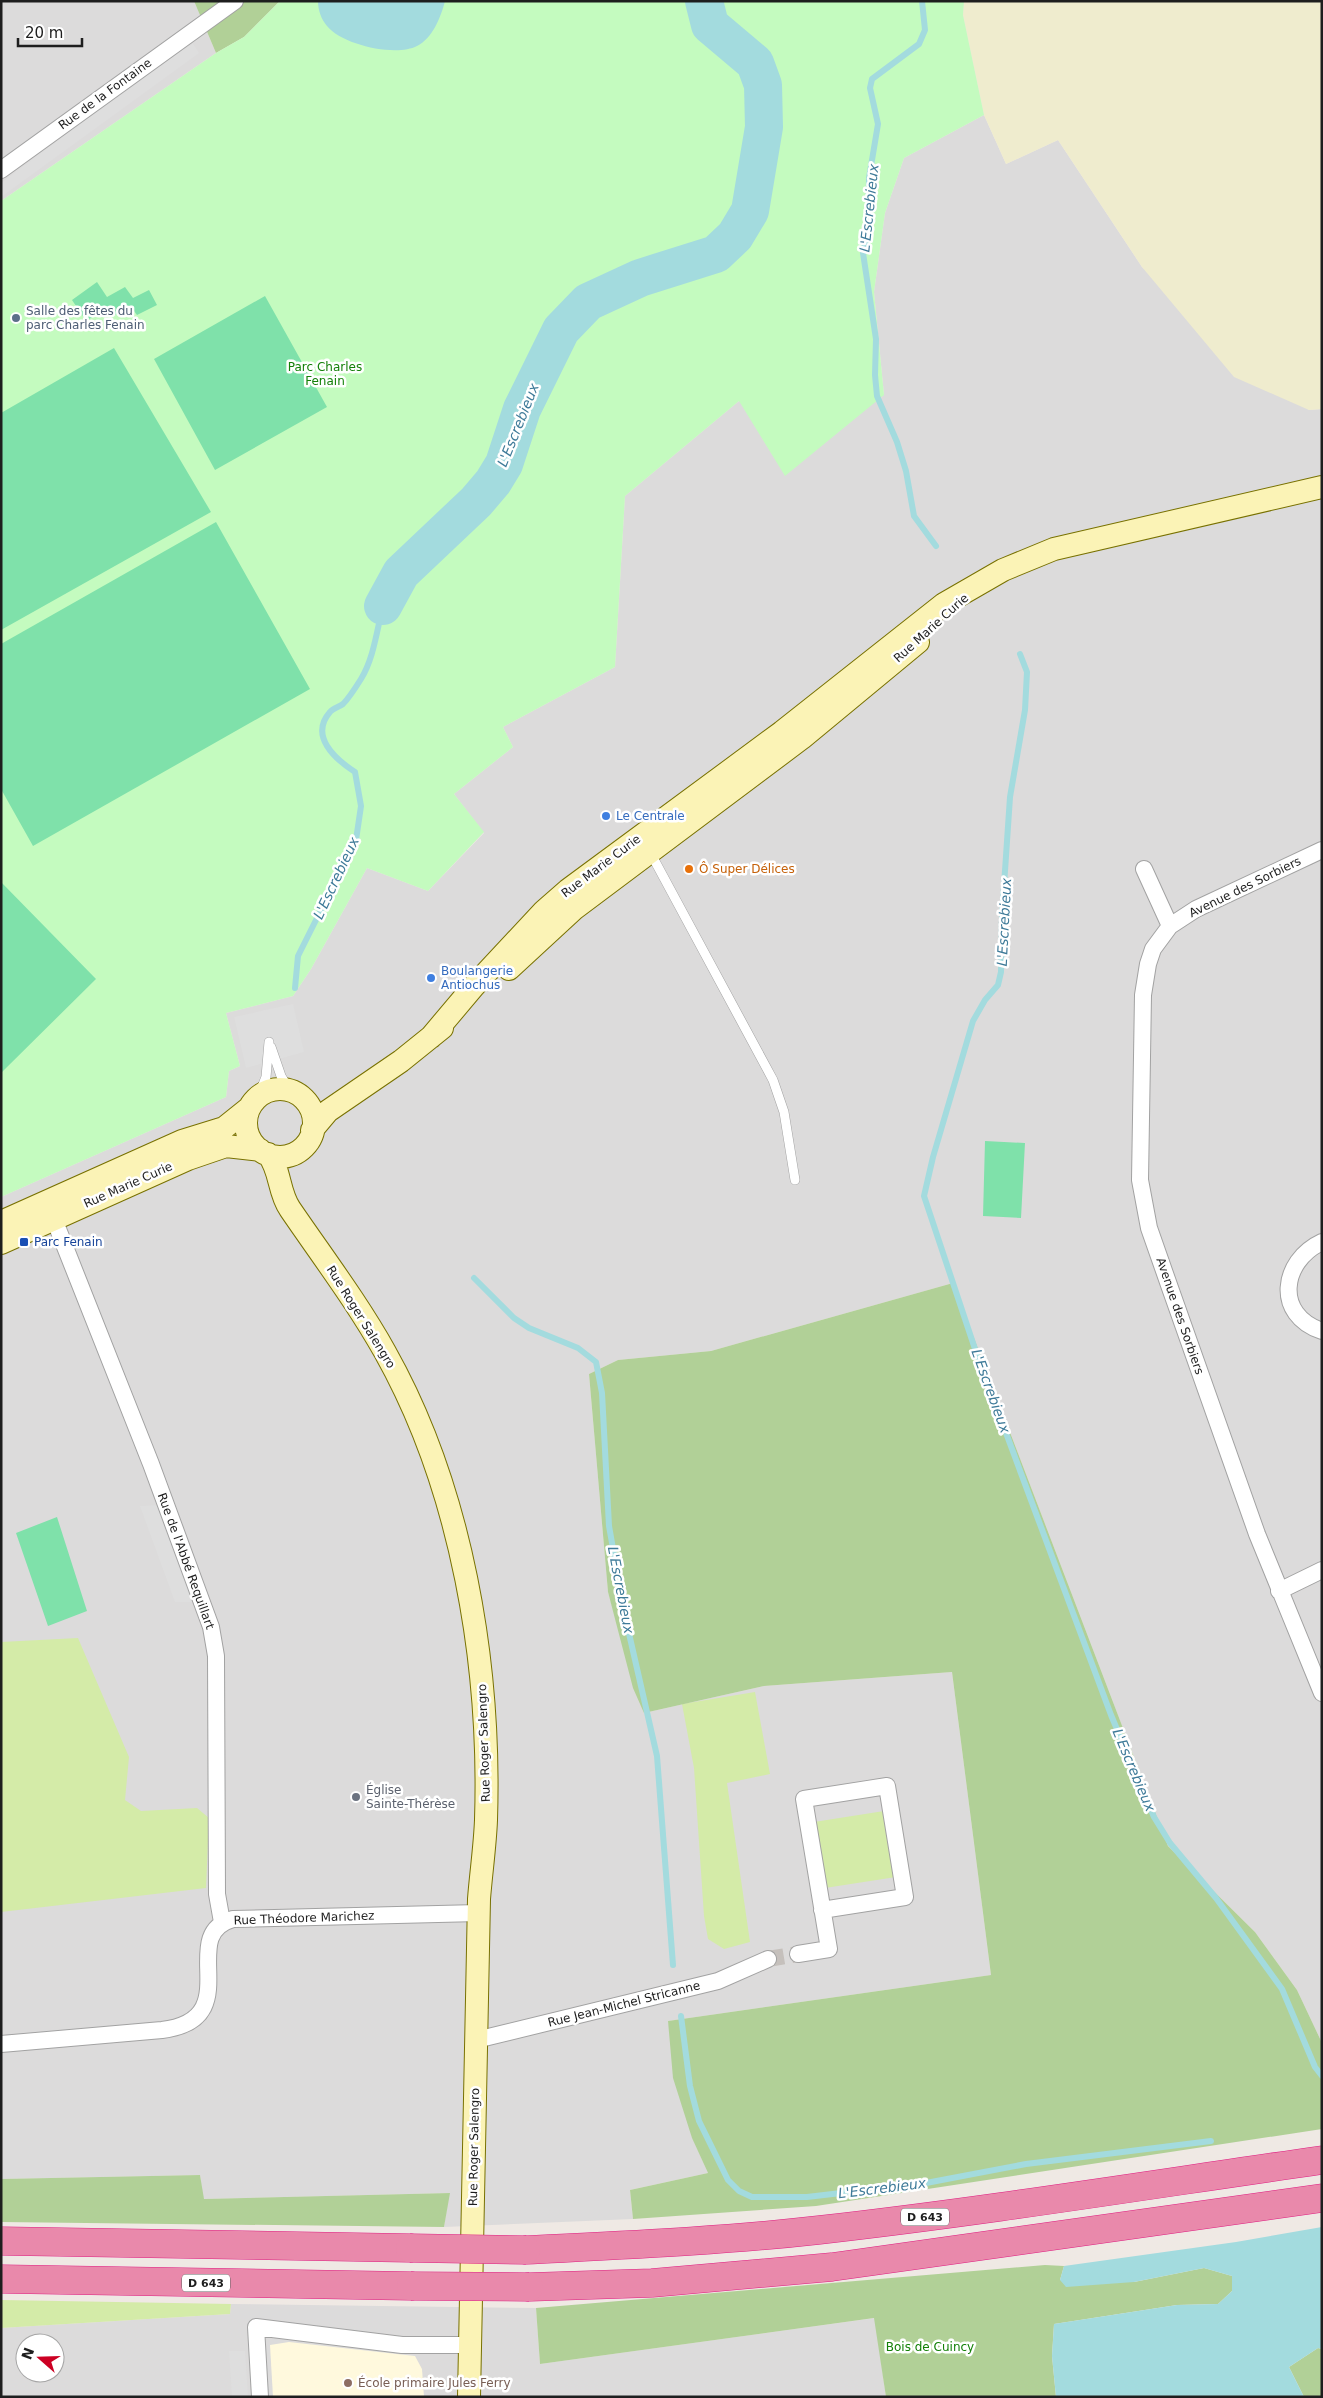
<svg xmlns="http://www.w3.org/2000/svg" width="1323" height="2398" viewBox="0 0 1323 2398" font-family="'DejaVu Sans',sans-serif">
	<style>
		.residential { fill: #dcdbdb; fill-rule: evenodd }
		.education { fill: #fff9dd }
		.farmland { fill: #efecce }
		.grass { fill: #d4eba8 }
		.forest { fill: #b1d097 }
		.park { fill: #c4fbbf }
		.pitch { fill: #7fe1aa }
		.parking { fill: #dedede }
		.water { fill: #a3dbde }
		.lines { fill: none; stroke-linecap: round; stroke-linejoin: round }
		.stream { stroke: #a3dbde; stroke-width: 6 }
		.river { stroke: #a3dbde; stroke-width: 38 }
		.street-tunnel { stroke: #c5c0bc; stroke-width: 16; stroke-dasharray: 16 8; stroke-linecap: butt }
		.lane-casing { stroke: #a2a2a2; stroke-width: 10 }
		.street-casing { stroke: #a2a2a2; stroke-width: 18 }
		.secondary-casing { stroke: #787101; stroke-width: 24 }
		.highway-casing { stroke: #df1f82; stroke-width: 29 }
		.lane { stroke: #fff; stroke-width: 9 }
		.street { stroke: #fff; stroke-width: 16 }
		.secondary { stroke: #fbf3b6; stroke-width: 22 }
		.highway { stroke: #e989ab; stroke-width: 28 }
		.highway-bridge-casing { stroke: #df1f82; stroke-width: 29; stroke-linecap: butt }
		.highway-bridge { stroke: #e989ab; stroke-width: 28 }
		.service-dot { fill: #5c6f8a; stroke: #fff; stroke-width: 2 }
		.shop-dot { fill: #3f7fe0; stroke: #fff; stroke-width: 2 }
		.food-dot { fill: #e8710a; stroke: #fff; stroke-width: 2 }
		.transit-dot { fill: #1a4fb4; stroke: #fff; stroke-width: 2 }
		.worship-dot { fill: #6b7280; stroke: #fff; stroke-width: 2 }
		.education-dot { fill: #8d6e63; stroke: #fff; stroke-width: 2 }
		.labels { text-anchor: middle; dominant-baseline: central; stroke-width: 5; stroke-linejoin: round; paint-order: stroke }
		.shield { fill: #fff; stroke: #626262; stroke-width: 1 }
		.shield-label { font-size: 11px; font-weight: bold; fill: #1e1e1e }
		.street-label { font-size: 12px; fill: #1e1e1e; stroke: #fff }
		.service-label { font-size: 12px; fill: #4e5e75; stroke: #fff; text-anchor: start }
		.park-label { font-size: 12px; fill: #138008; stroke: #fff }
		.shop-label { font-size: 12px; fill: #366cbe; stroke: #fff; text-anchor: start }
		.food-label { font-size: 12px; fill: #c56008; stroke: #fff; text-anchor: start }
		.transit-label { font-size: 12px; fill: #164399; stroke: #fff; text-anchor: start }
		.worship-label { font-size: 12px; fill: #5b616d; stroke: #fff; text-anchor: start }
		.education-label { font-size: 12px; fill: #785e54; stroke: #fff; text-anchor: start }
		.water-label { font-size: 14px; font-style: italic; fill: #3f7b99; stroke: #fff }
	</style>
	<rect width="100%" height="100%" fill="#efe9e4"/>
	<path class="residential" d="M 1,1 L 194,1 L 216,53 L 1,201 Z
		M 984,115 L 1006,164 L 1058,140 L 1142,267 L 1309,410 L 1322,409 L 1322,2043 L 1297,1990 L 1255,1932 L 1168,1846 L 953,1283 L 711,1351 L 618,1360 L 589,1374 L 608,1592 L 644,1713 L 764,1686 L 952,1672 L 991,1975 L 668,2021 L 692,2137 L 708,2173 L 630,2190 L 633,2219 L 444,2227 L 449,2193 L 203,2199 L 200,2175 L 1,2179 L 1,1197 L 226,1097 L 229,1071 L 240,1066 L 226,1013 L 293,996 L 311,969 L 367,868 L 428,891 L 484,833 L 454,794 L 513,747 L 503,727 L 615,667 L 625,496 L 739,401 L 884,395 L 874,292 L 885,213 L 904,158 Z
		M 231,2304 L 536,2308 L 540,2364 L 875,2318 L 886,2397 L 1,2397 L 1,2328 L 230,2314 ZM 25,2343 L 55,2343 L 55,2373 L 25,2373 Z"/>
	<path class="education" d="M 289,2342 L 415,2356 L 422,2369 L 424,2397 L 273,2397 L 270,2345 Z"/>
	<path class="farmland" d="M 964,1 L 1322,1 L 1322,409 L 1309,410 L 1234,377 L 1142,267 L 1058,140 L 1006,164 L 984,115 L 963,15 Z"/>
	<path class="grass" d="M 78,1638 L 129,1757 L 125,1800 L 141,1811 L 197,1808 L 209,1818 L 206,1888 L 1,1912 L 1,1642 Z
		M 755,1692 L 770,1774 L 727,1783 L 750,1942 L 724,1949 L 708,1939 L 704,1916 L 694,1768 L 682,1704 Z
		M 884,1811 L 896,1877 L 825,1888 L 814,1822 Z
		M 1,2300 L 231,2304 L 230,2314 L 1,2328 Z"/>
	<path class="forest" d="M 194,1 L 280,1 L 244,37 L 216,53 Z
		M 953,1283 L 1168,1846 L 1255,1932 L 1297,1990 L 1322,2043 L 1322,2129 L 816,2206 L 633,2219 L 630,2190 L 708,2173 L 692,2138 L 673,2078 L 668,2021 L 991,1975 L 952,1672 L 764,1686 L 644,1713 L 633,1688 L 608,1592 L 589,1374 L 618,1360 L 711,1351 Z
		M 200,2175 L 204,2199 L 450,2193 L 444,2227 L 1,2222 L 1,2179 Z
		M 1045,2265 L 1064,2266 L 1060,2280 L 1134,2282 L 1204,2268 L 1232,2276 L 1232,2291 L 1218,2304 L 1177,2305 L 1054,2324 L 1052,2356 L 1056,2397 L 886,2397 L 874,2318 L 540,2364 L 536,2308 Z
		M 1318,2348 L 1322,2349 L 1322,2397 L 1304,2397 L 1289,2367 Z"/>
	<path class="park" d="M 280,1 L 964,1 L 963,15 L 984,115 L 904,158 L 885,213 L 874,292 L 884,395 L 785,476 L 739,401 L 625,496 L 615,667 L 503,727 L 513,747 L 454,794 L 484,832 L 428,891 L 367,868 L 311,969 L 293,996 L 226,1013 L 240,1066 L 229,1071 L 226,1097 L 1,1197 L 1,201 L 216,53 L 244,37 Z"/>
	<path class="pitch" d="M 97,282 L 107,297 L 125,287 L 133,298 L 149,290 L 157,305 L 137,315 L 131,307 L 113,316 L 106,308 L 86,321 L 72,300 Z
		M 265,296 L 327,407 L 215,470 L 154,359 Z
		M 114,348 L 211,512 L 1,630 L 1,413 Z
		M 216,522 L 310,689 L 33,846 L 1,789 L 1,644 Z
		M 1,882 L 96,979 L 1,1073 Z
		M 985,1141 L 1025,1143 L 1021,1218 L 983,1216 Z
		M 57,1517 L 87,1611 L 48,1626 L 16,1533 Z"/>
	<path class="parking" d="M 193,44 L 199,53 L 1,197 L 1,183 L 166,59 Z
		M 293,1004 L 304,1052 L 246,1068 L 234,1017 Z
		M 157,1505 L 196,1602 L 175,1602 L 140,1506 Z
		M 229,2351 L 245,2351 L 248,2397 L 232,2397 Z"/>
	<path class="water" d="M 318,1 L 445,1 C 441,17 432,39 417,46 C 396,57 342,45 327,26 C 321,19 318,10 318,1 Z
		M 1322,2227 L 1322,2349 L 1318,2348 L 1289,2367 L 1304,2397 L 1056,2397 L 1052,2356 L 1054,2324 L 1177,2305 L 1218,2304 L 1232,2291 L 1232,2276 L 1204,2268 L 1134,2282 L 1066,2287 L 1060,2280 L 1064,2266 L 1236,2242 Z"/>
	<g class="lines">
		<path class="stream" d="M 922,1 L 925,30 L 919,44 L 872,79 L 870,88 L 878,124 L 869,178 L 868,227 L 863,253 L 876,339 L 875,375 L 877,396 L 897,442 L 906,471 L 914,516 L 936,546
			M 1020,654 L 1027,672 L 1025,710 L 1010,797 L 1002,915 L 1001,972 L 998,985 L 985,1000 L 973,1021 L 933,1157 L 924,1196 L 977,1355 L 1111,1715 L 1154,1817 L 1170,1843 L 1216,1898 L 1282,1989 L 1315,2067 L 1322,2076
			M 295,988 L 298,956 L 356,840 L 361,806 L 355,772 C 335,759 309,736 330,712 C 333,708 339,707 343,704 C 349,698 356,687 361,679 C 374,658 377,629 383,606
			M 474,1278 L 514,1318 L 529,1328 L 578,1348 L 596,1362 L 602,1393 L 609,1526 L 625,1616 L 657,1756 L 673,1965
			M 681,2016 L 690,2086 L 699,2121 L 728,2180 L 739,2191 L 752,2197 L 807,2197 L 926,2183 L 1026,2164 L 1211,2141"/>
		<path class="river" d="M 383,606 L 401,573 L 476,502 L 493,482 L 504,464 L 522,409 L 561,330 L 588,302 L 640,278 L 716,254 L 735,236 L 750,211 L 764,127 L 763,85 L 755,63 L 710,25 L 704,1"/>
		<path class="street-tunnel" d="M 768,1959 L 798,1954"/>
		<defs>
			<path id="lane" d="M 650,852 L 773,1080 L 784,1112 L 795,1180
				M 271,1047 L 281,1076 L 290,1091
				M 258,1097 L 266,1077 L 269,1042"/>
			<path id="street" d="M 1,170 L 235,1
				M 1322,850 L 1196,909 L 1170,926 L 1153,949 L 1148,964 L 1143,995 L 1140,1180 L 1149,1228 L 1169,1285 L 1257,1534 L 1322,1693
				M 1144,869 L 1170,926
				M 54,1219 L 151,1464 L 211,1627 L 216,1656 L 217,1894 L 222,1922
				M 1322,1242 C 1281,1261 1274,1315 1322,1331
				M 1279,1591 L 1322,1570
				M 798,1954 L 829,1949 L 804,1799 L 887,1786 L 905,1897 L 822,1910
				M 476,2040 L 718,1981 L 768,1959
				M 1,2044 L 162,2030 C 249,2019 175,1935 233,1919 L 479,1913
				M 260,2397 L 256,2327 L 402,2345 L 469,2345"/>
			<path id="secondary" d="M 509,969 L 574,909 L 802,738 L 918,642
				M 431,1037 L 474,986 L 544,911 L 568,890 L 782,732 L 944,604 L 1003,570 L 1054,549 L 1322,487
				M246 1123a34 34 0 1 1 68 0a34 34 0 1 1-68 0Z
				M 312,1130 L 328,1111 L 401,1061 L 442,1028
				M 268,1154 C 281,1170 278,1192 290,1209 C 322,1256 357,1302 385,1352 C 462,1489 491,1664 486,1820 C 485,1846 481,1873 479,1899 L 469,2397
				M 1,1222 L 182,1141 L 224,1128 L 249,1108
				M 1,1243 L 188,1159 L 226,1146 L 260,1150"/>
			<path id="highway" d="M 1,2241 L 410,2248
				M 526,2250 C 624,2245 722,2241 819,2230 C 987,2211 1154,2184 1322,2160
				M 1,2279 L 411,2286
				M 529,2287 L 652,2283 L 832,2267 L 1322,2198"/>
		</defs>
		<use href="#lane" class="lane-casing"/>
		<use href="#street" class="street-casing"/>
		<use href="#secondary" class="secondary-casing"/>
		<use href="#highway" class="highway-casing"/>
		<use href="#lane" class="lane"/>
		<use href="#street" class="street"/>
		<use href="#secondary" class="secondary"/>
		<use href="#highway" class="highway"/>
		<defs>
			<path id="highway-bridge" d="M 410,2248 L 526,2250
				M 411,2286 L 529,2287"/>
		</defs>
		<use href="#highway-bridge" class="highway-bridge-casing"/>
		<use href="#highway-bridge" class="highway-bridge"/>
	</g>
	<circle class="service-dot" cx="16" cy="318" r="5"/>
	<g class="shop-dot">
		<circle cx="606" cy="816" r="5"/>
		<circle cx="431" cy="978" r="5"/>
	</g>
	<circle class="food-dot" cx="689" cy="869" r="5"/>
	<rect class="transit-dot" x="19" y="1237" width="10" height="10" rx="2.5"/>
	<circle class="worship-dot" cx="356" cy="1797" r="5"/>
	<circle class="education-dot" cx="348" cy="2383" r="5"/>
	<g class="labels">
		<g class="shield">
			<rect x="901" y="2208.5" width="48" height="17" rx="4"/>
			<rect x="182" y="2274.5" width="48" height="17" rx="4"/>
		</g>
		<g class="shield-label">
			<text x="925" y="2217">D 643</text>
			<text x="206" y="2283">D 643</text>
		</g>
		<g class="street-label">
			<text transform="translate(105 94) rotate(-36)">Rue de la Fontaine</text>
			<text transform="translate(931 628) rotate(-42)">Rue Marie Curie</text>
			<text transform="translate(601 866) rotate(-37)">Rue Marie Curie</text>
			<text transform="translate(1245 887) rotate(-26)">Avenue des Sorbiers</text>
			<text transform="translate(128 1185) rotate(-24)">Rue Marie Curie</text>
			<text transform="translate(1180 1316) rotate(71)">Avenue des Sorbiers</text>
			<text transform="translate(361 1317) rotate(58)">Rue Roger Salengro</text>
			<text transform="translate(186 1561) rotate(70)">Rue de l'Abbé Requillart</text>
			<text transform="translate(484 1743) rotate(-92)">Rue Roger Salengro</text>
			<text transform="translate(304 1918) rotate(-2)">Rue Théodore Marichez</text>
			<text transform="translate(624 2004) rotate(-14)">Rue Jean-Michel Stricanne</text>
			<text transform="translate(474 2147) rotate(-89)">Rue Roger Salengro</text>
		</g>
		<g class="service-label">
			<text x="26" y="311">Salle des fêtes du<tspan x="26" dy="14">parc Charles Fenain</tspan></text>
		</g>
		<g class="park-label">
			<text x="325" y="367">Parc Charles<tspan x="325" dy="14">Fenain</tspan></text>
			<text x="930" y="2347">Bois de Cuincy</text>
		</g>
		<g class="shop-label">
			<text x="616" y="816">Le Centrale</text>
			<text x="441" y="971">Boulangerie<tspan x="441" dy="14">Antiochus</tspan></text>
		</g>
		<g class="food-label">
			<text x="699" y="869">Ô Super Délices</text>
		</g>
		<g class="transit-label">
			<text x="34" y="1242">Parc Fenain</text>
		</g>
		<g class="worship-label">
			<text x="366" y="1790">Église<tspan x="366" dy="14">Sainte-Thérèse</tspan></text>
		</g>
		<g class="education-label">
			<text x="358" y="2383">École primaire Jules Ferry</text>
		</g>
		<g class="water-label">
			<text transform="translate(869 208) rotate(-84)">L'Escrebieux</text>
			<text transform="translate(518 425) rotate(-68)">L'Escrebieux</text>
			<text transform="translate(336 878) rotate(-65)">L'Escrebieux</text>
			<text transform="translate(1004 922) rotate(-87)">L'Escrebieux</text>
			<text transform="translate(991 1391) rotate(70)">L'Escrebieux</text>
			<text transform="translate(621 1590) rotate(79)">L'Escrebieux</text>
			<text transform="translate(1134 1770) rotate(67)">L'Escrebieux</text>
			<text transform="translate(882 2188) rotate(-7)">L'Escrebieux</text>
		</g>
	</g>
	<rect width="1323" height="2398" fill="none" stroke="#1e1e1e" stroke-width="5"/>
	<g transform="translate(40 2358) rotate(290)"><circle r="24" fill="#ffffff" stroke="#a5a5a5"/>
	<path d="M0-4L9 19L0 12L-9 19Z" fill="#cc0023"/>
	<text y="-8" font-size="14" font-weight="bold" text-anchor="middle" fill="#1e1e1e">N</text>
	</g>
	<path d="M18 38v8h64v-8" fill="none" stroke="#1e1e1e" stroke-width="2.5"/>
	<text x="25" y="38" font-size="15" fill="#1e1e1e" stroke="#ffffff" stroke-width="4" paint-order="stroke">20 m</text>
</svg>
